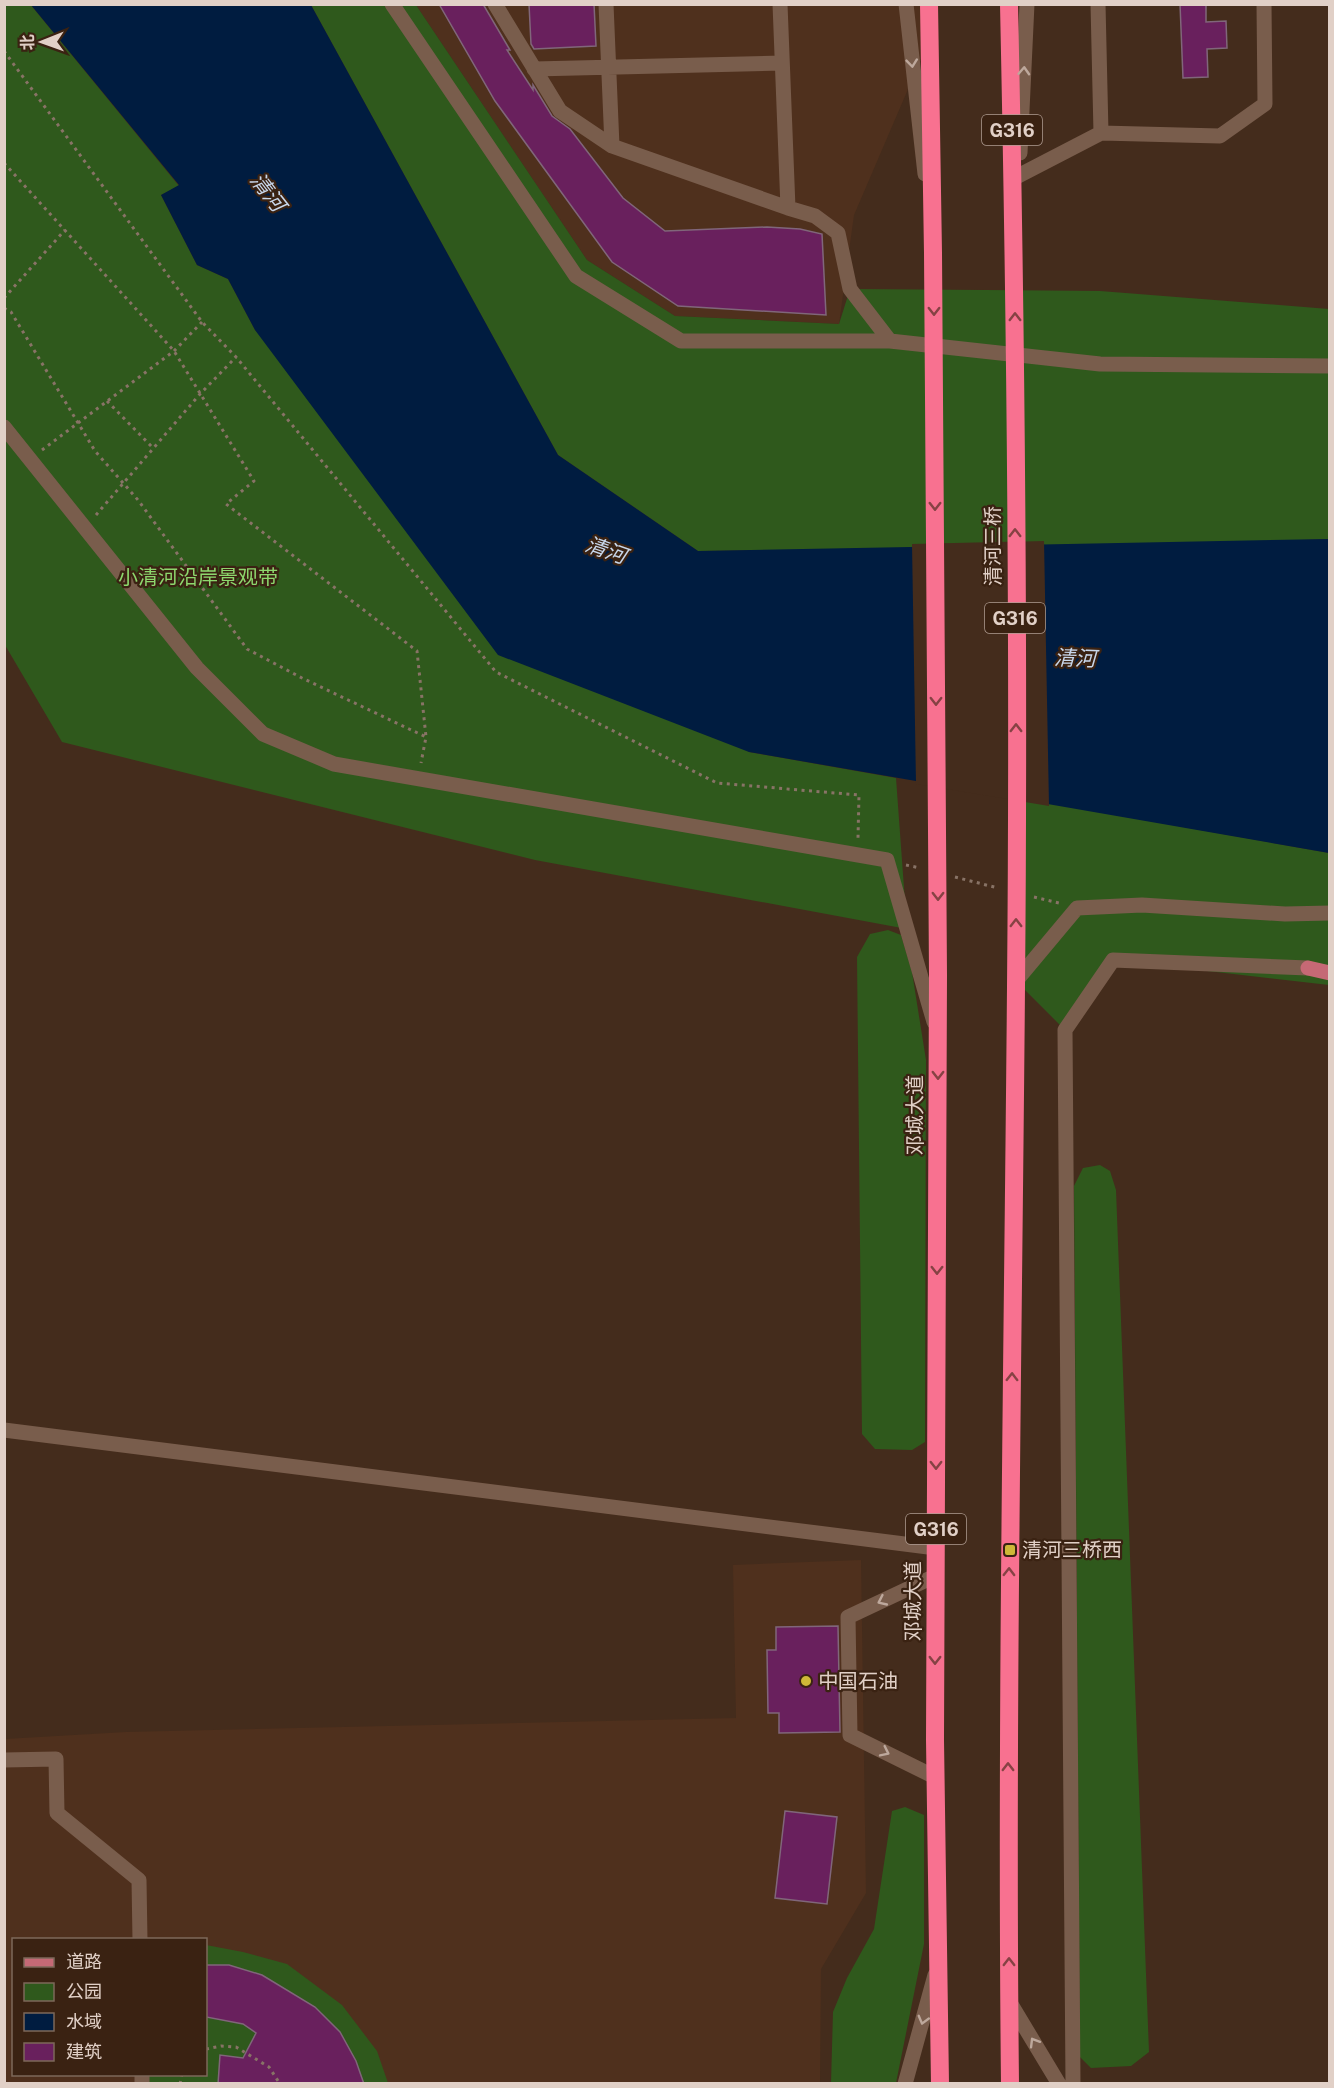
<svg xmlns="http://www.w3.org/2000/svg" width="1334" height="2088" viewBox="0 0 1334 2088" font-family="'Public Sans','Noto Sans SC',sans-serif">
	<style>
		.built { fill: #4f301d; fill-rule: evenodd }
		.green { fill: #2f591c }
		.water { fill: #001c40 }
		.pier { fill: #442c1c }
		.building { fill: #69205d; stroke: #80667a; stroke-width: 1.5 }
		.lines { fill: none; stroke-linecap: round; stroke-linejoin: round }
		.path { stroke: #887366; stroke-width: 3; stroke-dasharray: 3 4.5; stroke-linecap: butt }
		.minor { stroke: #795d4c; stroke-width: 15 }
		.major { stroke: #c56975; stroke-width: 15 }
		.highway { stroke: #f87190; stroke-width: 18 }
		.oneway { stroke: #bda89c }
		.oneway2 { stroke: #864244 }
		.poi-dot { fill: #ceb837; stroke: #3a2212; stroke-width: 2 }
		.labels { text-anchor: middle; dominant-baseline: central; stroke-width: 4.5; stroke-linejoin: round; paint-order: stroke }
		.shield { fill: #3a2212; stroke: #af9c91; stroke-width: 1.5 }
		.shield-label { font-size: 18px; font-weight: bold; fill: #e1d0c7 }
		.street-label { font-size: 20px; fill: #e1d0c7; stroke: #3a2212 }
		.park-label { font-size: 20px; fill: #8dd76d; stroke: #3a2212 }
		.poi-label { font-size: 20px; fill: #e1d0c7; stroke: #3a2212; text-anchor: start }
		.water-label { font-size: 21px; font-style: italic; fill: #c8d7eb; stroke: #3a2212 }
	</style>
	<rect width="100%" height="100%" fill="#442c1c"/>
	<path class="built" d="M 416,5 L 929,5 L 930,38 L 854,215 L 839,324 L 675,316 L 587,260 Z
		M 861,1560 L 866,1893 L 821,1969 L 820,2083 L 5,2084 L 5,1739 L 126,1732 L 736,1718 L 733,1565 ZM 14,1940 L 206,1940 L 206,2074 L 14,2074 Z"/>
	<path class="green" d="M 30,4 L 179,186 L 161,195 L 197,265 L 228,279 L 255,330 L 749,752 L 896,778 L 907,929 L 535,860 L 62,742 L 5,645 L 4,5 Z
		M 311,5 L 416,5 L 587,260 L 675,316 L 839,324 L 850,289 L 1100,291 L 1329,309 L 1329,539 L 1110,547 L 698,551 L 558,455 Z
		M 1016,797 L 1329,853 L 1329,985 L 1113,960 L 1065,1030 L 1016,981 Z
		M 888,930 L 901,935 L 912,972 L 926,1060 L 925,1442 L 912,1450 L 875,1449 L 862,1434 L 857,957 L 870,934 Z
		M 1100,1165 L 1110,1171 L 1116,1190 L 1149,2052 L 1131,2066 L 1091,2068 L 1080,2057 L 1074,1186 L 1083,1168 Z
		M 905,1807 L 924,1815 L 924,1944 L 896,2083 L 831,2083 L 833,2012 L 847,1978 L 874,1929 L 892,1811 Z
		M 206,1945 L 243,1952 L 287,1964 L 342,2005 L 377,2051 L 388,2083 L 143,2084 L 143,2075 L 206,2074 Z"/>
	<path class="water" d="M 31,5 L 311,5 L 558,455 L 698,551 L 1329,539 L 1329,853 L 749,752 L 498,655 L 255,330 L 228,279 L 197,265 L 161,195 L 179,185 Z"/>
	<path class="pier" d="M 1044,541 L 1049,806 L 916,784 L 912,544 Z"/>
	<path class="building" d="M 439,4 L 483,4 L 510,50 L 507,50 L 533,90 L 533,85 L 552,116 L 570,129 L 623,198 L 665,231 L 767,227 L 800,229 L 822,234 L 826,315 L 678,306 L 612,262 L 495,101 Z
		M 529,4 L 594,4 L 596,46 L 534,49 L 531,44 Z
		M 1180,4 L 1206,4 L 1206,22 L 1226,21 L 1227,48 L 1207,49 L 1208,77 L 1183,78 Z
		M 838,1626 L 840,1732 L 779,1733 L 779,1713 L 768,1713 L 767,1650 L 776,1650 L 776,1627 Z
		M 785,1811 L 837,1817 L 827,1904 L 775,1898 Z
		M 206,1965 L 229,1965 L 262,1975 L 315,2007 L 340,2032 L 356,2061 L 364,2084 L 218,2084 L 220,2055 L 243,2058 L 256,2033 L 243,2024 L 206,2017 Z"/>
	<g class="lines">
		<path class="path" d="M 4,51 L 202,322 L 236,357 L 496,672 L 717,783 L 859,795 L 858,838
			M 4,163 L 174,351 L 254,481 L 226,504 L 417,651 L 426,737
			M 4,298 L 65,230
			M 4,308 L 11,312 L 95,451 L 138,500 L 247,649 L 302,678 L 426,737 L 421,763
			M 107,401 L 154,449
			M 42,450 L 174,351 L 202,322
			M 96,515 L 200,394 L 236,357
			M 906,865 L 920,868
			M 955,877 L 998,888
			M 1034,897 L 1059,903
			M 206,2049 L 221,2046 L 236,2047 L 269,2067 L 280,2084
			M 180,2084 L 182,2074"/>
		<path class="minor" d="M 392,4 L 576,276 L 681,341 L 890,341 L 1100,364 L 1330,366
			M 495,4 L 560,111 L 612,146 L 788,208 L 780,4
			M 606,4 L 612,146
			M 906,4 L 925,174
			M 1098,4 L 1101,133
			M 534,69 L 782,63
			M 1020,153 L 1027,4
			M 1018,176 L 1101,133 L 1220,136 L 1265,104 L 1264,4
			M 788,208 L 815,216 L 838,233 L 850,289 L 890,341
			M 4,427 L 197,668 L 263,734 L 334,764 L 887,860 L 934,1022
			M 1016,981 L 1077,908 L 1142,905 L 1285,914 L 1330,913
			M 4,1430 L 936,1548
			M 4,1760 L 56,1759 L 57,1813 L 139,1880 L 140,1940
			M 935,1777 L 850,1735 L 848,1617 L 935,1576
			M 1009,2001 L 1059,2084
			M 142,2074 L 142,2084
			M 905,2084 L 935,1975
			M 1073,2084 L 1065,1030 L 1113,960 L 1308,968"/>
		<path class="major" d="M 1308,968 L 1330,973"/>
		<path class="highway" d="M 929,4 L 933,253 L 938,975 L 935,1740 L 940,2084
			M 1009,4 C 1016,332 1019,659 1016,987 C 1013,1352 1006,1718 1010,2084"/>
	</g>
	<defs><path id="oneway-chevron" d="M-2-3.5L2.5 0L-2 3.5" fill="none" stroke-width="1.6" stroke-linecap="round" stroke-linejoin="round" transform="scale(1.5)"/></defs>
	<g class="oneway">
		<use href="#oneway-chevron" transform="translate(912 63) rotate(84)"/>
		<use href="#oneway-chevron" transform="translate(1024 71) rotate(-87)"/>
		<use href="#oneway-chevron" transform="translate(882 1601) rotate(155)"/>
		<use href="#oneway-chevron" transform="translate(885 1752) rotate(26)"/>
		<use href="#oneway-chevron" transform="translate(923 2020) rotate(105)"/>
		<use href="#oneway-chevron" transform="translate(1034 2042) rotate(-121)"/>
	</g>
	<g class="oneway2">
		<use href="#oneway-chevron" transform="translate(934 311) rotate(90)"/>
		<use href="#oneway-chevron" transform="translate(1015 317) rotate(-90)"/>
		<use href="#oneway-chevron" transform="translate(935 506) rotate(90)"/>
		<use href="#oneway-chevron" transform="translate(1015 533) rotate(-90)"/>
		<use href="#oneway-chevron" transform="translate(936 701) rotate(90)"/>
		<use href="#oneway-chevron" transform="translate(1016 728) rotate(-90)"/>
		<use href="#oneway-chevron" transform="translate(938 896) rotate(90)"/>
		<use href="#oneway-chevron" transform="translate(1016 923) rotate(-90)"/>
		<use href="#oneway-chevron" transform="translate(938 1075) rotate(90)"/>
		<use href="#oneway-chevron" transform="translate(937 1270) rotate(90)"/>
		<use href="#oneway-chevron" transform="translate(1012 1377) rotate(-89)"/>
		<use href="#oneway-chevron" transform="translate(936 1465) rotate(90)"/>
		<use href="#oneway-chevron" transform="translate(1009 1572) rotate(-89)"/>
		<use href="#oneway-chevron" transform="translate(935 1660) rotate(90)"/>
		<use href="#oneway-chevron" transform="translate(1008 1767) rotate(-90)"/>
		<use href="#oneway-chevron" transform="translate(1009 1962) rotate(-90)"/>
	</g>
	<g class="poi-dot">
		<rect x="1004" y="1544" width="12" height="12" rx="3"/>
		<circle cx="806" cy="1681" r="6"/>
	</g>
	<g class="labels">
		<g class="shield">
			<rect x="982" y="115" width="60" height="30" rx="4.5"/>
			<rect x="985" y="603" width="60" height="30" rx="4.5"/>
			<rect x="906" y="1514" width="60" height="30" rx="4.5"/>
		</g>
		<g class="shield-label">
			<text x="1012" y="130">G316</text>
			<text x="1015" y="618">G316</text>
			<text x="936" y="1529">G316</text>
		</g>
		<g class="street-label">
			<text transform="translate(993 546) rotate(-90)">清河三桥</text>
			<text transform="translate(915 1115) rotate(-90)">邓城大道</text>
			<text transform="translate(913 1601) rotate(-90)">邓城大道</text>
		</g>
		<g class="park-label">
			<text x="198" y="577">小清河沿岸景观带</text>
		</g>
		<g class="poi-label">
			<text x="1022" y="1550">清河三桥西</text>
			<text x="818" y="1681">中国石油</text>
		</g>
		<g class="water-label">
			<text transform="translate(268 192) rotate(52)">清河</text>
			<text transform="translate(606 550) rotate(19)">清河</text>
			<text transform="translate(1075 658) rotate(2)">清河</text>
		</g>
	</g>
	<rect width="1334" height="2088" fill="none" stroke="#e1d0c7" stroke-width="12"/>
	<rect x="12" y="1938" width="195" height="138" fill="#3a2212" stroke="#7d685a" stroke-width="1.5"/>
	<rect x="24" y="1958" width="30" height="9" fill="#c56975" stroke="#7d685a" stroke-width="1.5"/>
	<text x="66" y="1968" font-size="18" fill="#e1d0c7">道路</text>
	<rect x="24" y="1983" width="30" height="18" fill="#2f591c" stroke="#7d685a" stroke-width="1.5"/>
	<text x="66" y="1998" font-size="18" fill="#e1d0c7">公园</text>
	<rect x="24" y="2013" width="30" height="18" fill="#001c40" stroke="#7d685a" stroke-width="1.5"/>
	<text x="66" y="2028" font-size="18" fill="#e1d0c7">水域</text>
	<rect x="24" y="2043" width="30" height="18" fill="#69205d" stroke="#7d685a" stroke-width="1.5"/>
	<text x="66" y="2058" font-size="18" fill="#e1d0c7">建筑</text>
	<g transform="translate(42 42) rotate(269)" stroke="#3a2212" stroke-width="4.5" paint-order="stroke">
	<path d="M0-4.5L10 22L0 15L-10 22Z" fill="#e1d0c7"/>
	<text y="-9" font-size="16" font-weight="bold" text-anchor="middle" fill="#e1d0c7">北</text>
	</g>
</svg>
